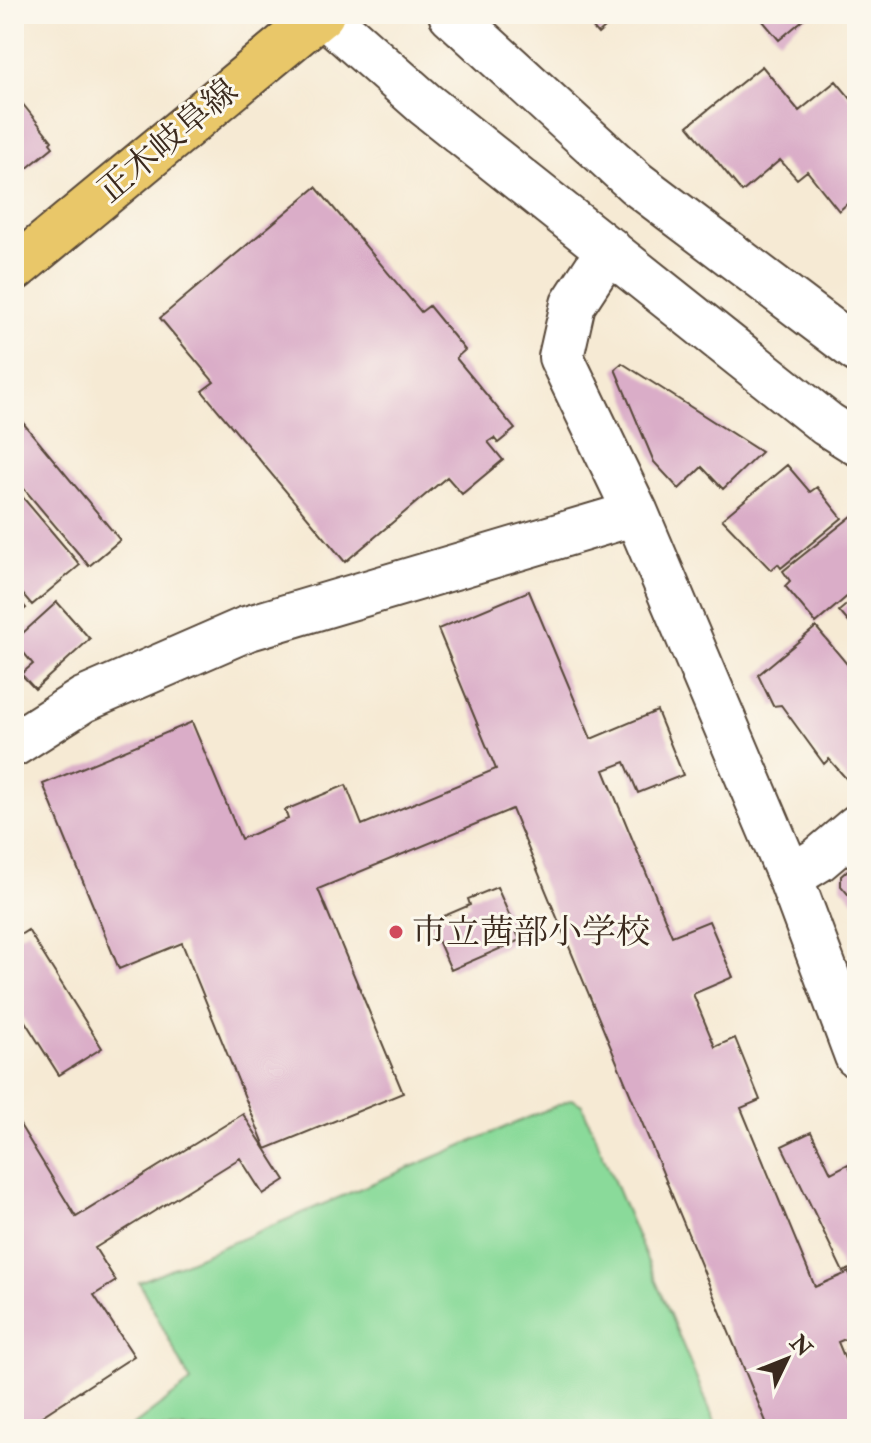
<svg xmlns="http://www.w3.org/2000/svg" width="871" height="1443" viewBox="0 0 871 1443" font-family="'IM FELL Double Pica','Noto Serif JP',serif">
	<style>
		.green { fill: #8ada9a; stroke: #62825c; stroke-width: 2 }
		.building { fill: #daadc8 }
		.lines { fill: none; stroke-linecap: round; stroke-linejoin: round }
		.minor-casing { stroke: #574739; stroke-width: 48 }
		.major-casing { stroke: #574739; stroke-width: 48 }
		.minor { stroke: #fff; stroke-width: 44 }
		.major { stroke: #e9c769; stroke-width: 44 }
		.poi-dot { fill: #d1495b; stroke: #fbf7ec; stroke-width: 3 }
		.labels { text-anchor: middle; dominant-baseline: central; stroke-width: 6; stroke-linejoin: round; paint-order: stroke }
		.street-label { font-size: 34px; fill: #3b2a1e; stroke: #fbf7ec }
		.poi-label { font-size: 34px; fill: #3b2a1e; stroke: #fbf7ec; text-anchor: start }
	</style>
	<rect width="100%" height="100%" fill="#fbf7ec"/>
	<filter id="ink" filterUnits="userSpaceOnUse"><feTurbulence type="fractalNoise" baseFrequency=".0125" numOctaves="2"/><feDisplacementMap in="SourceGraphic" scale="16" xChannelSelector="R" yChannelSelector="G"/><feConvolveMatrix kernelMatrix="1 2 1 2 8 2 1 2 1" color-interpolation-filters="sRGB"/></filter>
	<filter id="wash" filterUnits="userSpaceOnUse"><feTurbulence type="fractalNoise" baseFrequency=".006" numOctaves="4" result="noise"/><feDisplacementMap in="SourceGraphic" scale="32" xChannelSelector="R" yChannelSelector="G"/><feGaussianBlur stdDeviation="1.8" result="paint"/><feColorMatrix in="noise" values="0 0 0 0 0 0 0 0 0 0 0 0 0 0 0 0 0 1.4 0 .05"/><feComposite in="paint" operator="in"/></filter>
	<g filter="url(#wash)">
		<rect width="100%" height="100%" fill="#f6ead4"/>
		<path class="green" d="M 572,1099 L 582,1105 L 718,1429 L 129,1429 L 191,1382 L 139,1282 Z"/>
		<g id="blocks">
			<path class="building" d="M 581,14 L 621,14 L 598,34 Z
				M 757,14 L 810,14 L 779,40 Z
				M 762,66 L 799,111 L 836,81 L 857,106 L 857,195 L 839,211 L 807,171 L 797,179 L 780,160 L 742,192 L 688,126 Z
				M 14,93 L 52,141 L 50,143 L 53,147 L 14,179 Z
				M 316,187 L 421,312 L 429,306 L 465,350 L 456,358 L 515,429 L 498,443 L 494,438 L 488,442 L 503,460 L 462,494 L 447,477 L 345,562 L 202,391 L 214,382 L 160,318 Z
				M 622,363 L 761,452 L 723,489 L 702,467 L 679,489 L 654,462 L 615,369 Z
				M 14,412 L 120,540 L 89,566 L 14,477 Z
				M 787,465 L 810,492 L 817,487 L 842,518 L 781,568 L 778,564 L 771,570 L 722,519 Z
				M 14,487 L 80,565 L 32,605 L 14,584 Z
				M 852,516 L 857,522 L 857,588 L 816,623 L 785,586 L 790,581 L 783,571 Z
				M 529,591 L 591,739 L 657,711 L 683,775 L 638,793 L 625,762 L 604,770 L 672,936 L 709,921 L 733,977 L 693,994 L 715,1047 L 735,1038 L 760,1100 L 741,1108 L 815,1287 L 849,1272 L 857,1291 L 857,1334 L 838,1342 L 857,1388 L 857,1429 L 769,1429 L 512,809 L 318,889 L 403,1093 L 266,1149 L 182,943 L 119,969 L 43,784 L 192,722 L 241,839 L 288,819 L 285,810 L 346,785 L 362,825 L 496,769 L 438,629 Z
				M 14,593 L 26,608 L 14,618 Z
				M 857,596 L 857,632 L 839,611 Z
				M 57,602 L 90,639 L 35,689 L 21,674 L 33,664 L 14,641 Z
				M 816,627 L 857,676 L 857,791 L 829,759 L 824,764 L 781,705 L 773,706 L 758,675 Z
				M 857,862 L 857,905 L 841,886 L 841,876 Z
				M 497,887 L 520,940 L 451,970 L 430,922 L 470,905 L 468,899 Z
				M 28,930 L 102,1048 L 59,1075 L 14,1004 L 14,939 Z
				M 243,1114 L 285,1180 L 263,1194 L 240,1158 L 95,1248 L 116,1281 L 94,1295 L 134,1356 L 22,1429 L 14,1429 L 14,1115 L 76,1217 Z
				M 811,1132 L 831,1173 L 848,1164 L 857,1182 L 857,1266 L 843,1272 L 782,1146 Z"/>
		</g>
	</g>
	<g filter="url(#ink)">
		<use href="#blocks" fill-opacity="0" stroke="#574739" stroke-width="2"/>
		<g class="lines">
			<defs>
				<path id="minor" d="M 323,14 L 425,104 L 827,424 L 857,443
					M 451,14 L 636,183 L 857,350
					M 609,249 L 573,304 L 561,357 L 636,513 L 790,877 L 857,1056
					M 14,744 L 83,700 L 246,629 L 636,513
					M 790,877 L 818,860 L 857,827"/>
				<path id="major" d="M 14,269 L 322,14"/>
			</defs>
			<use href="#minor" class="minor-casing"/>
			<use href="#major" class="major-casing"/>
			<use href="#minor" class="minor"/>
			<use href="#major" class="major"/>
		</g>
	</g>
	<circle class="poi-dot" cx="396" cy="932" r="8"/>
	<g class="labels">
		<g class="street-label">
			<text transform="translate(168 141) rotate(-40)">正木岐阜線</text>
		</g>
		<g class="poi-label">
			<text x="412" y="932">市立茜部小学校</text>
		</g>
	</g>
	<rect width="871" height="1443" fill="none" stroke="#fbf7ec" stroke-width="48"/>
	<g transform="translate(787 1359) rotate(47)" stroke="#fbf7ec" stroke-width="6" paint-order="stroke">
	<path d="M0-6L14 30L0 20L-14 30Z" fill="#3b2a1e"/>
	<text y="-12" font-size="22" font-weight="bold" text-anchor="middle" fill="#3b2a1e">N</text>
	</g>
</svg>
